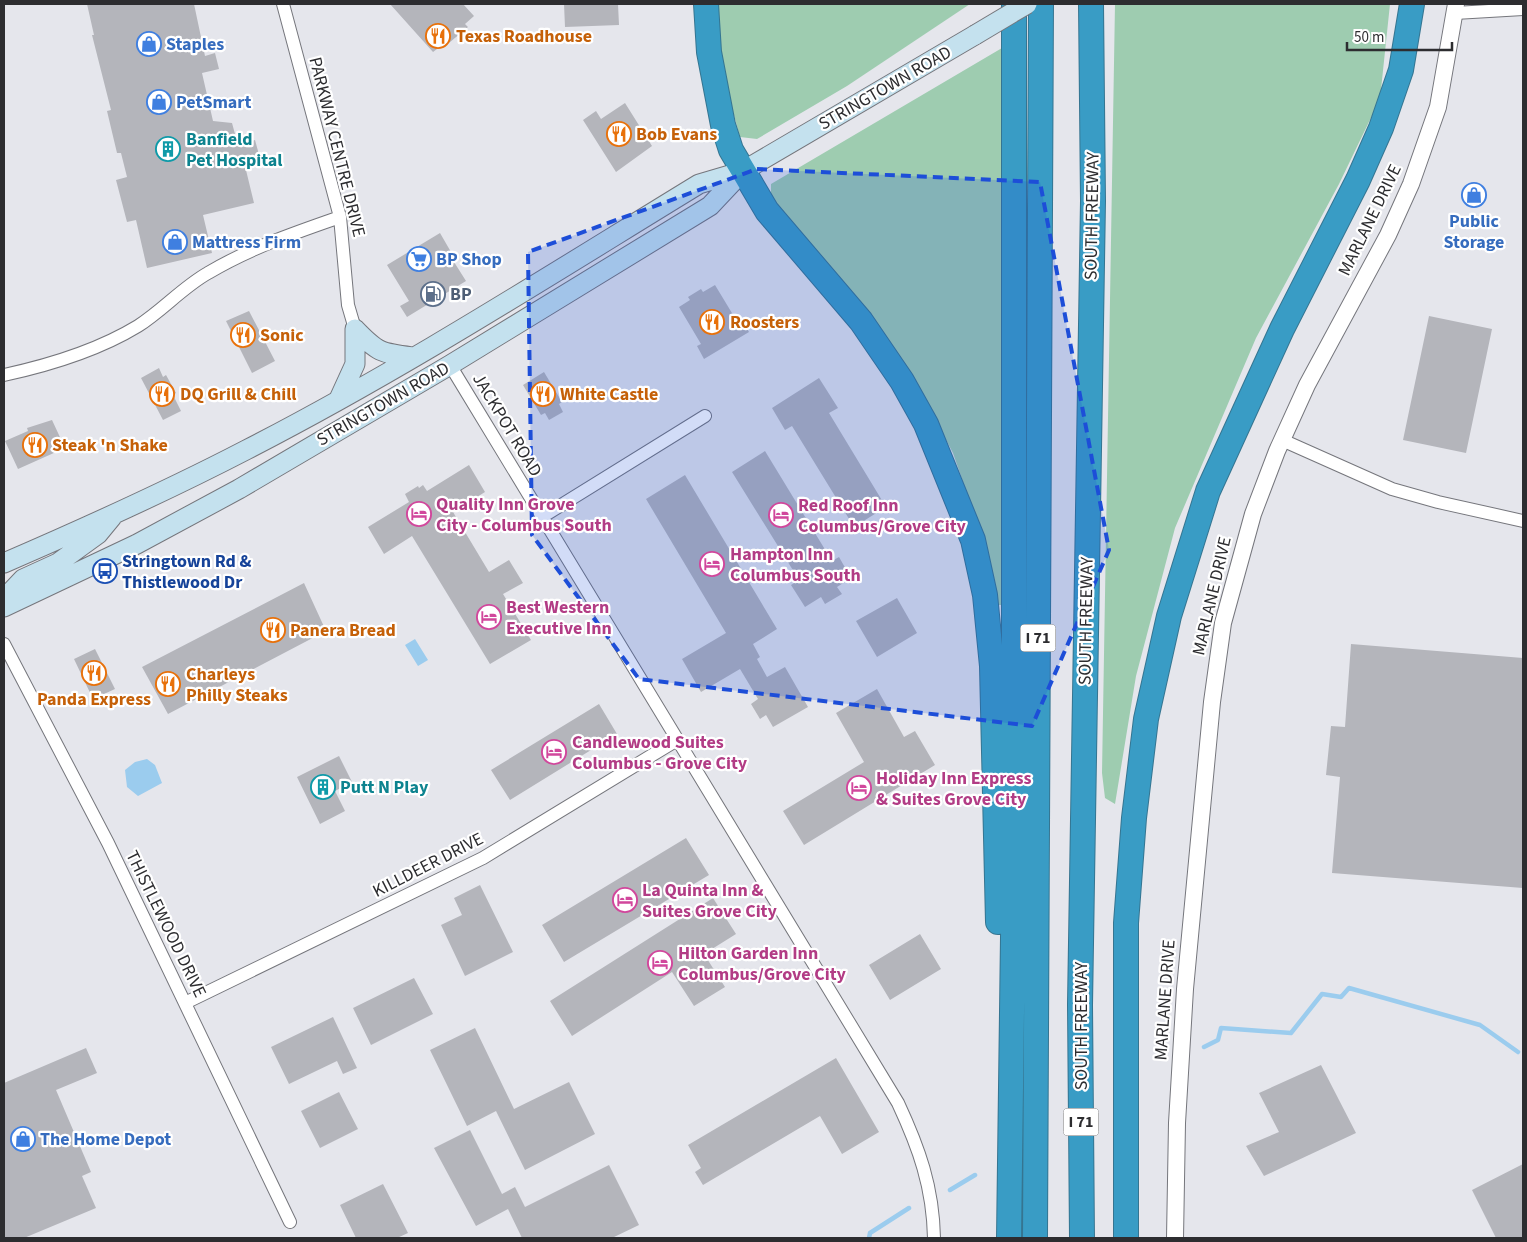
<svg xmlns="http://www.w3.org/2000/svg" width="1527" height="1242" viewBox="0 0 1527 1242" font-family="'Source Sans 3',sans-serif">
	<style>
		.green { fill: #9eccb0 }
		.water { fill: #9bccee }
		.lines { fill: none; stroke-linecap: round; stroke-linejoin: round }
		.stream { stroke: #9bccee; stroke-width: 4.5 }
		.building { fill: #b4b5bb }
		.minor-casing { stroke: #75767c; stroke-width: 14 }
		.tertiary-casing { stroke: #75767c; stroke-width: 18 }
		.secondary-casing { stroke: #75767c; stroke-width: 21 }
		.motorway-casing { stroke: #357591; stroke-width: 26 }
		.minor { stroke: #fff; stroke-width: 12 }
		.tertiary { stroke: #fff; stroke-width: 16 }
		.secondary { stroke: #c4e1ee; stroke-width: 19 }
		.motorway { stroke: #399cc5; stroke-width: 24 }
		.secondary-bridge-casing { stroke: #75767c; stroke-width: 21; stroke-linecap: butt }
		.secondary-bridge { stroke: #c4e1ee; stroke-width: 19 }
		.marked { fill: #1d4ed8; fill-opacity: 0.2; stroke: #1d4ed8; stroke-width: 4; stroke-dasharray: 10 6; stroke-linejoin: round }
		.labels { text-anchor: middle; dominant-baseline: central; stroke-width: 4.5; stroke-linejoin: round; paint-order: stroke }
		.shield { fill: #fff; stroke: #6c6c6e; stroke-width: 1 }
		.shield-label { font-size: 16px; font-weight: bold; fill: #2d2d30 }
		.food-label { font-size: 18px; font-weight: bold; fill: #c56008; stroke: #fff; text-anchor: start }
		.shop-label { font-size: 18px; font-weight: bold; fill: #366cbe; stroke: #fff; text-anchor: start }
		.street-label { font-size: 18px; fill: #2d2d30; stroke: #fff }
		.culture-label { font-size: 18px; font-weight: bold; fill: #0d838f; stroke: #fff; text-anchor: start }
		.service-label { font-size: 18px; font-weight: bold; fill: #4e5e75; stroke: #fff; text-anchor: start }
		.hotel-label { font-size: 18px; font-weight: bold; fill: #b23c85; stroke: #fff; text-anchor: start }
		.transit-label { font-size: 18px; font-weight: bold; fill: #164399; stroke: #fff; text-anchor: start }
	</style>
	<rect width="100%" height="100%" fill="#e5e6ec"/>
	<path class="green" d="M 714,4 L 970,4 L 847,86 L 757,139 L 740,137 L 715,46 Z
		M 1115,4 L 1390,4 L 1380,99 L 1339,184 L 1256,338 L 1175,528 L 1136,676 L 1115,804 L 1105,798 L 1102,773 Z
		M 1002,48 L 1002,605 L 996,605 L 981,534 L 953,453 L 926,402 L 779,211 L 771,195 L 771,184 Z"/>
	<path class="water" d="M 415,639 L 428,660 L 418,666 L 405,645 Z
		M 147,759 L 155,765 L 162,783 L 138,796 L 127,787 L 125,770 L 135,762 Z"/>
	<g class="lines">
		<path class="stream" d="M 1204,1047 L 1218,1040 L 1221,1028 L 1291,1033 L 1322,994 L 1341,997 L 1349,988 L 1480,1025 L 1518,1052
			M 950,1190 L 975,1175
			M 869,1238 L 870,1233 L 909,1208"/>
	</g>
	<path class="building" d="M 87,4 L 194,4 L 205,56 L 215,53 L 219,69 L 202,73 L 213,121 L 232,123 L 238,145 L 255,140 L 261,162 L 245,166 L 254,203 L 203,215 L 212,253 L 147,268 L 136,220 L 127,222 L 116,180 L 127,177 L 121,153 L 117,153 L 107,111 L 111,110 L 92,35 L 94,35 Z
		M 390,4 L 463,4 L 474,16 L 465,24 L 468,27 L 443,48 L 441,46 L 433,52 Z
		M 564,4 L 618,4 L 619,25 L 565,27 Z
		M 625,103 L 652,146 L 616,172 L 583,120 L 596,111 L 601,119 Z
		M 440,233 L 451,252 L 449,254 L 466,281 L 407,317 L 400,306 L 409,301 L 387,265 Z
		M 715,285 L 738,323 L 742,320 L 749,332 L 704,359 L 697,346 L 701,344 L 679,307 L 690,300 L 688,297 L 701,289 L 703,292 Z
		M 249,311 L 275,361 L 252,373 L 226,321 Z
		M 1429,316 L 1492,329 L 1466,453 L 1403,440 Z
		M 159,368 L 163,377 L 166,375 L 176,393 L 173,395 L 181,411 L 163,420 L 141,378 Z
		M 544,372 L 562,402 L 559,404 L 563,412 L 549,420 L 545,413 L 541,415 L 523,385 Z
		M 819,378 L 838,408 L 829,413 L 886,507 L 854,527 L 792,426 L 785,430 L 772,408 Z
		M 52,420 L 65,448 L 18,469 L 5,441 L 28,431 L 27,428 Z
		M 765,451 L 832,561 L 839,557 L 851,578 L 837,587 L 842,594 L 825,604 L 821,597 L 805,607 L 791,585 L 799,580 L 732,472 Z
		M 469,465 L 485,492 L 453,512 L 489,572 L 509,560 L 523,583 L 503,594 L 531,640 L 490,664 L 412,536 L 384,554 L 368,527 L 409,502 L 405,494 L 418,486 L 419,488 L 423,485 L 427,491 Z
		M 685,475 L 777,629 L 753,644 L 760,657 L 757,659 L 767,677 L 785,667 L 808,707 L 773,727 L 766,715 L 760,719 L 751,704 L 758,699 L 740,669 L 701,692 L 682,659 L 726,633 L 646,499 Z
		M 304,583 L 326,631 L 168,714 L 142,667 Z
		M 897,598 L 917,633 L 877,657 L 856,621 Z
		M 1351,644 L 1523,658 L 1523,888 L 1332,873 L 1340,777 L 1326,775 L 1331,726 L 1345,727 Z
		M 95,649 L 115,689 L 93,699 L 74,659 Z
		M 877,689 L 904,737 L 915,731 L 935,765 L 804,845 L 783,811 L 864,762 L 836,713 Z
		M 599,704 L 617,734 L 510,800 L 491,770 Z
		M 339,756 L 352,782 L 335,791 L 345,811 L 320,824 L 297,777 Z
		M 686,838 L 709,875 L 564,962 L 542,925 Z
		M 480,885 L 513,952 L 465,976 L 441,925 L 462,915 L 454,898 Z
		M 713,898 L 736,934 L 704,954 L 725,987 L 694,1006 L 672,972 L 572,1036 L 550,1001 Z
		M 920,934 L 941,969 L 890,1000 L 869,965 Z
		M 414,978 L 433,1014 L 371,1045 L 353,1008 Z
		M 333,1017 L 357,1068 L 343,1074 L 337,1061 L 289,1084 L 271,1047 Z
		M 475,1028 L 514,1109 L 569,1082 L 595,1134 L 525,1170 L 496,1111 L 467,1126 L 430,1050 Z
		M 86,1048 L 97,1073 L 56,1090 L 91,1172 L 82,1176 L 96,1208 L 24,1238 L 4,1238 L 4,1083 Z
		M 836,1058 L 879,1132 L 842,1154 L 820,1116 L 703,1185 L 695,1172 L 701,1168 L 688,1145 Z
		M 1321,1065 L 1356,1133 L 1264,1176 L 1246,1146 L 1279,1132 L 1259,1093 Z
		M 339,1092 L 358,1129 L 320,1148 L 301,1111 Z
		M 470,1130 L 502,1194 L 515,1187 L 525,1207 L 609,1165 L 639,1225 L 612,1238 L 522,1238 L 508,1209 L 476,1226 L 434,1148 Z
		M 1523,1164 L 1523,1238 L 1496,1238 L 1472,1190 Z
		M 383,1184 L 408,1233 L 397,1238 L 356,1238 L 340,1205 Z"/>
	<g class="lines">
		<defs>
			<path id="minor" d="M 283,4 L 340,217 L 348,305 L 355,329
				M 1455,13 L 1523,9
				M 450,365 L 898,1103 C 919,1148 933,1187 934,1238
				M 4,375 C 50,365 97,351 138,326 C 163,310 183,287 208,273 C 250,248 294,233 340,217
				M 1282,440 L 1392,489 L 1438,502 L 1523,521
				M 542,517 L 705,416
				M 4,644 L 108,843 L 290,1222
				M 185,1003 L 483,858 L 677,740"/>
			<path id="tertiary" d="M 1175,1238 L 1177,1123 L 1185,989 L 1212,702 L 1223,623 L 1253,514 L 1277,451 L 1307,385 L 1388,235 L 1411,184 L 1438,107 L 1456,4"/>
			<path id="secondary" d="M 355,329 C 378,353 381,353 413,357
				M 339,399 L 355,364 L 355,329
				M 4,563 C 85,528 167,491 246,450 C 402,370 550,275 699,184 L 743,171 L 975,35
				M 4,599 L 23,579 L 58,563 L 98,534 L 112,517
				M 4,607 L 137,544 L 239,489 L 450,365 L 710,206 L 742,172"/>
			<path id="motorway" d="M 706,4 L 709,52 L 723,125 L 731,150 L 767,211 L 861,321 L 902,381 L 926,424 L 973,540 L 985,595 L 992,666 L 998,922
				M 1009,1238 L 1014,862 L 1014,4
				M 1035,1238 L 1041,4
				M 1082,1238 L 1080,1005 L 1093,201 L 1091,4
				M 1126,1238 L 1126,923 L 1134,818 L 1146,719 L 1169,616 L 1208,491 L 1282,329 L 1358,180 L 1381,128 L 1401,70 L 1412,4"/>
		</defs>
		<use href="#minor" class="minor-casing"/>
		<use href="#tertiary" class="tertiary-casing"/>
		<use href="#secondary" class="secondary-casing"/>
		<use href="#motorway" class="motorway-casing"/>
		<use href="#minor" class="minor"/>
		<use href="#tertiary" class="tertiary"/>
		<use href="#secondary" class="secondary"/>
		<use href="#motorway" class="motorway"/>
		<defs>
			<path id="secondary-bridge" d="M 975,35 L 1027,4"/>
		</defs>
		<use href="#secondary-bridge" class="secondary-bridge-casing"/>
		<use href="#secondary-bridge" class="secondary-bridge"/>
	</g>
	<path class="marked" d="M 757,169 L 1040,182 L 1109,550 L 1032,726 L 639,679 L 532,535 L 528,252 Z"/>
	<defs>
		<symbol id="restaurant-ring" viewBox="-11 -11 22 22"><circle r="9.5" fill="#fff" stroke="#e8710a" stroke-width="1.5"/><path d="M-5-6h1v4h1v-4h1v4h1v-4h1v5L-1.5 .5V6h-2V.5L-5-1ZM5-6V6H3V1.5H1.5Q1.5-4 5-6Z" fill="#e8710a"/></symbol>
		<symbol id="shop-ring" viewBox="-11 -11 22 22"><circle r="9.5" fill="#fff" stroke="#3f7fe0" stroke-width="1.5"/><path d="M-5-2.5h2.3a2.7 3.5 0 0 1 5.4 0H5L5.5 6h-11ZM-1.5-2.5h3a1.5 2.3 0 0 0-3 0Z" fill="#3f7fe0"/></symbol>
		<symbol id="building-ring" viewBox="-11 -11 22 22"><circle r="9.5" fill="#fff" stroke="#0f9aa8" stroke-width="1.5"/><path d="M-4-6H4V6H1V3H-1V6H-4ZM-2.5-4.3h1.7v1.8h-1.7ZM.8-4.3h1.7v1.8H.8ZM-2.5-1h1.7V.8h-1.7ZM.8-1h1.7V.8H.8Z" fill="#0f9aa8"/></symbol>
		<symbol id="supermarket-ring" viewBox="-11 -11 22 22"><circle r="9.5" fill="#fff" stroke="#3f7fe0" stroke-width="1.5"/><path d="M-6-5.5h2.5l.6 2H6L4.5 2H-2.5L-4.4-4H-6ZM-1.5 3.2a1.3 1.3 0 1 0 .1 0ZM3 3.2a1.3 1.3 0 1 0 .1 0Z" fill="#3f7fe0"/></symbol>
		<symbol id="fuel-ring" viewBox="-11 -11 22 22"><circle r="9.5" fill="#fff" stroke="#5c6f8a" stroke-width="1.5"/><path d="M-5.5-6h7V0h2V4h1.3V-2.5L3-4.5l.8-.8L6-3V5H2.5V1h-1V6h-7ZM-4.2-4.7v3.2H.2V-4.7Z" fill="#5c6f8a"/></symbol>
		<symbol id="hotel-ring" viewBox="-11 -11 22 22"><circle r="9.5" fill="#fff" stroke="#d1479c" stroke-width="1.5"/><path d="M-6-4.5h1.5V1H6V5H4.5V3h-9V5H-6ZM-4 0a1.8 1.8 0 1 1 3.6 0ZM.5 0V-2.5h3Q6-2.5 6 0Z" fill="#d1479c"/></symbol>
		<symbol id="bus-ring" viewBox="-11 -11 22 22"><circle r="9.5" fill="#fff" stroke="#1a4fb4" stroke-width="1.5"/><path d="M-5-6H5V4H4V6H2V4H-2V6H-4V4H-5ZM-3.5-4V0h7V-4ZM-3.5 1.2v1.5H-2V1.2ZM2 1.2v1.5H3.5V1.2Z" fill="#1a4fb4"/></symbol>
	</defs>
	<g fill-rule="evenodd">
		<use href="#restaurant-ring" x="424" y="22" width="28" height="28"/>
		<use href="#shop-ring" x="135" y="30" width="28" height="28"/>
		<use href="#shop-ring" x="145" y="88" width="28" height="28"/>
		<use href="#restaurant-ring" x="605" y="120" width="28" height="28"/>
		<use href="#building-ring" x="154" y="135" width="28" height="28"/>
		<use href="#shop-ring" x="1460" y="181" width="28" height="28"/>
		<use href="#shop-ring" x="161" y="228" width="28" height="28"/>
		<use href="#supermarket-ring" x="405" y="245" width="28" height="28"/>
		<use href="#fuel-ring" x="419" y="280" width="28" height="28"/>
		<use href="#restaurant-ring" x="698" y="308" width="28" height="28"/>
		<use href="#restaurant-ring" x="229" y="321" width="28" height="28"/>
		<use href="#restaurant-ring" x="148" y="380" width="28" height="28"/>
		<use href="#restaurant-ring" x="529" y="380" width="28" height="28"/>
		<use href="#restaurant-ring" x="21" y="431" width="28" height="28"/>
		<use href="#hotel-ring" x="405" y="500" width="28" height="28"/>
		<use href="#hotel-ring" x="767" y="501" width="28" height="28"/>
		<use href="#hotel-ring" x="698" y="550" width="28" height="28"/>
		<use href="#bus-ring" x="91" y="557" width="28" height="28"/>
		<use href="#hotel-ring" x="475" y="603" width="28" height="28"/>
		<use href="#restaurant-ring" x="259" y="616" width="28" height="28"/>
		<use href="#restaurant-ring" x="80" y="659" width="28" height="28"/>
		<use href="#restaurant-ring" x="154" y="670" width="28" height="28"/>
		<use href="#hotel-ring" x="540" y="738" width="28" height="28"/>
		<use href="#building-ring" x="309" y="773" width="28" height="28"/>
		<use href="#hotel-ring" x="845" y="774" width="28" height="28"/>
		<use href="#hotel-ring" x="611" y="886" width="28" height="28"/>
		<use href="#hotel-ring" x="646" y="949" width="28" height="28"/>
		<use href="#shop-ring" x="9" y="1125" width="28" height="28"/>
	</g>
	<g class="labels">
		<g class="shield">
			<rect x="1020.5" y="624.5" width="35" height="27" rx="4"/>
			<rect x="1063.5" y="1108.5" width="35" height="27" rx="4"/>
		</g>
		<g class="shield-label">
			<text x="1038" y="638">I 71</text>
			<text x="1081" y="1122">I 71</text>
		</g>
		<g class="food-label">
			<text x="456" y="36">Texas Roadhouse</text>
			<text x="636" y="134">Bob Evans</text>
			<text x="730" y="322">Roosters</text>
			<text x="260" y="335">Sonic</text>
			<text x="180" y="394">DQ Grill &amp; Chill</text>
			<text x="560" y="394">White Castle</text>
			<text x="52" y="445">Steak 'n Shake</text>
			<text x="290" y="630">Panera Bread</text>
			<text x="186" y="674">Charleys<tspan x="186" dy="21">Philly Steaks</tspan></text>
			<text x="94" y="699" text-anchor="middle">Panda Express</text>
		</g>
		<g class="shop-label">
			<text x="166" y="44">Staples</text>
			<text x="176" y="102">PetSmart</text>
			<text x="1474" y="221" text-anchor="middle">Public<tspan x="1474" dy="21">Storage</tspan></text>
			<text x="192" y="242">Mattress Firm</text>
			<text x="436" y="259">BP Shop</text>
			<text x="40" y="1139">The Home Depot</text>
		</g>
		<g class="street-label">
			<text transform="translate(885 88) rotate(-30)">STRINGTOWN ROAD</text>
			<text transform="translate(337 147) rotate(76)">PARKWAY CENTRE DRIVE</text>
			<text transform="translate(1092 216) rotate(-89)">SOUTH FREEWAY</text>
			<text transform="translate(1370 220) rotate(-64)">MARLANE DRIVE</text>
			<text transform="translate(383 404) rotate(-30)">STRINGTOWN ROAD</text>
			<text transform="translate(507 425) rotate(59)">JACKPOT ROAD</text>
			<text transform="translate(1212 596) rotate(-77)">MARLANE DRIVE</text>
			<text transform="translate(1086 621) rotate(-89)">SOUTH FREEWAY</text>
			<text transform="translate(428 865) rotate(-27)">KILLDEER DRIVE</text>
			<text transform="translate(166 924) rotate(64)">THISTLEWOOD DRIVE</text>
			<text transform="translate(1165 1000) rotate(-86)">MARLANE DRIVE</text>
			<text transform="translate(1081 1026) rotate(-90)">SOUTH FREEWAY</text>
		</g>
		<g class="culture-label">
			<text x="186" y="139">Banfield<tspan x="186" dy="21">Pet Hospital</tspan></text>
			<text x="340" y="787">Putt N Play</text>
		</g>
		<g class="service-label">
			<text x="450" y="294">BP</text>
		</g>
		<g class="hotel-label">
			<text x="436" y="504">Quality Inn Grove<tspan x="436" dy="21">City - Columbus South</tspan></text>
			<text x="798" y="505">Red Roof Inn<tspan x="798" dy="21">Columbus/Grove City</tspan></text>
			<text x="730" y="554">Hampton Inn<tspan x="730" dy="21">Columbus South</tspan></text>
			<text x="506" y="607">Best Western<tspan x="506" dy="21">Executive Inn</tspan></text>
			<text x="572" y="742">Candlewood Suites<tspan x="572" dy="21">Columbus - Grove City</tspan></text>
			<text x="876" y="778">Holiday Inn Express<tspan x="876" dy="21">&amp; Suites Grove City</tspan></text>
			<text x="642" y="890">La Quinta Inn &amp;<tspan x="642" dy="21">Suites Grove City</tspan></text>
			<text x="678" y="953">Hilton Garden Inn<tspan x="678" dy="21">Columbus/Grove City</tspan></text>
		</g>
		<g class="transit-label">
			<text x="122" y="561">Stringtown Rd &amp;<tspan x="122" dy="21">Thistlewood Dr</tspan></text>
		</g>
	</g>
	<rect width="1527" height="1242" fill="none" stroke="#2d2d30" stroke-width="10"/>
	<path d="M1347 42v8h105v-8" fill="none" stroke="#2d2d30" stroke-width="2.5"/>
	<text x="1354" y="42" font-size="15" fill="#2d2d30" stroke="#ffffff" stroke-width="4" paint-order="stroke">50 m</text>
</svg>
